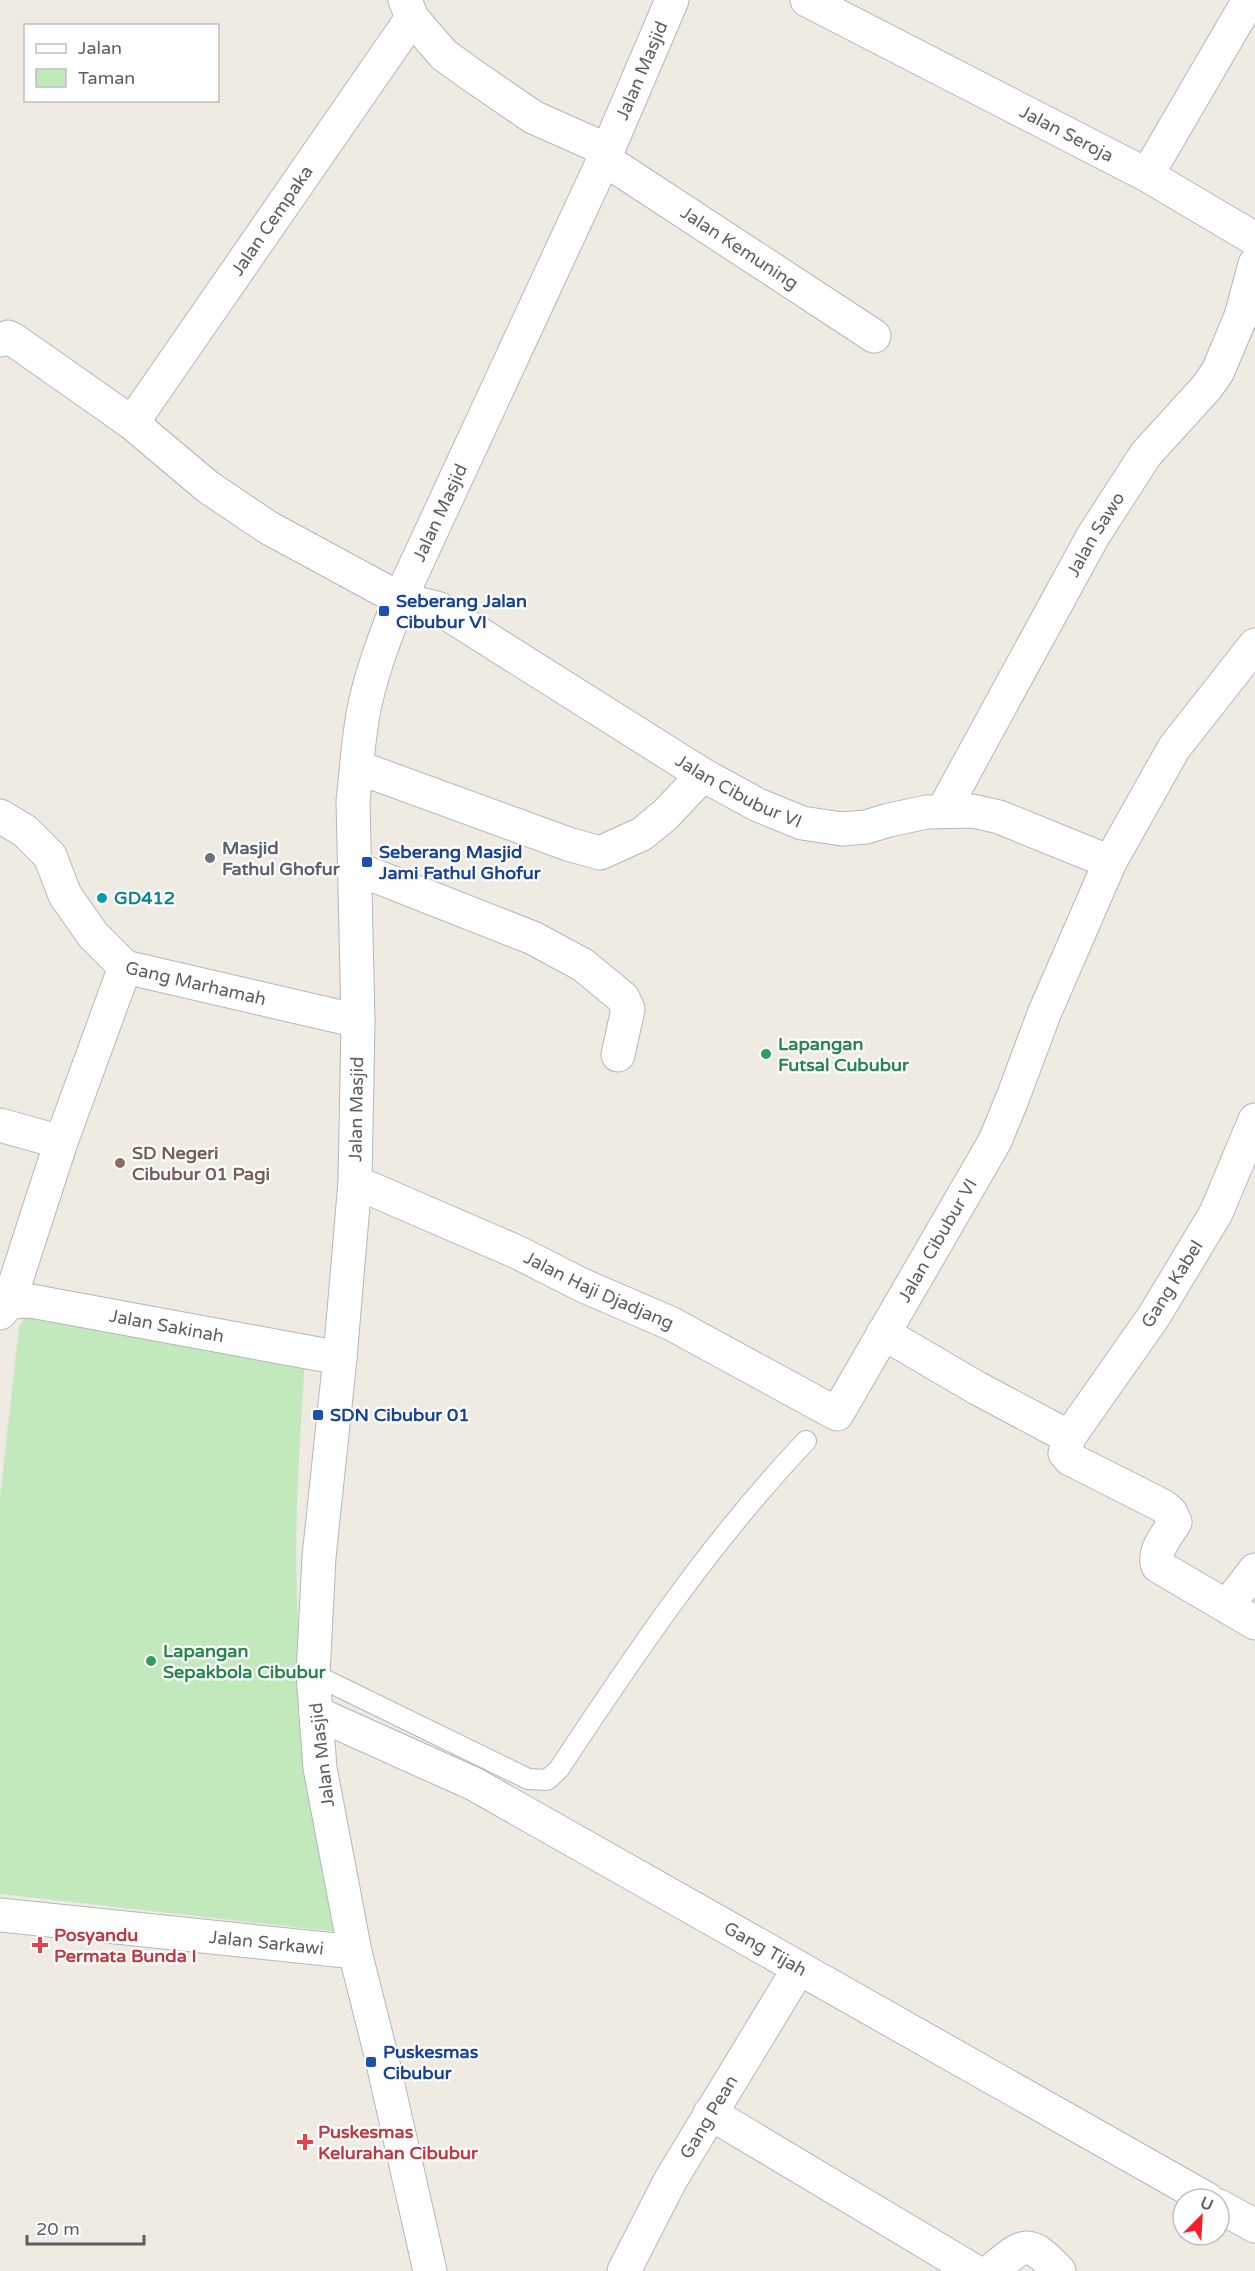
<svg xmlns="http://www.w3.org/2000/svg" width="1255" height="2271" viewBox="0 0 1255 2271" font-family="'Varela Round',sans-serif">
	<style>
		.green { fill: #c1e9bc }
		.lines { fill: none; stroke-linecap: round; stroke-linejoin: round }
		.service-casing { stroke: #b3b7bb; stroke-width: 22 }
		.minor-casing { stroke: #b3b7bb; stroke-width: 35 }
		.tertiary-casing { stroke: #b3b7bb; stroke-width: 35 }
		.service { stroke: #fff; stroke-width: 20 }
		.minor { stroke: #fff; stroke-width: 33 }
		.tertiary { stroke: #fff; stroke-width: 33 }
		.transit-dot { fill: #1a4fb4; stroke: #fff; stroke-width: 2 }
		.worship-dot { fill: #6b7280; stroke: #fff; stroke-width: 2 }
		.culture-dot { fill: #0f9aa8; stroke: #fff; stroke-width: 2 }
		.leisure-dot { fill: #2e9e5b; stroke: #fff; stroke-width: 2 }
		.education-dot { fill: #8d6e63; stroke: #fff; stroke-width: 2 }
		.health-dot { fill: #e0444e; stroke: #fff; stroke-width: 2 }
		.labels { text-anchor: middle; dominant-baseline: central; stroke-width: 4.5; stroke-linejoin: round; paint-order: stroke }
		.street-label { font-size: 18px; fill: #5a6065; stroke: #fff }
		.transit-label { font-size: 18px; font-weight: bold; fill: #164399; stroke: #fff; text-anchor: start }
		.worship-label { font-size: 18px; font-weight: bold; fill: #5b616d; stroke: #fff; text-anchor: start }
		.culture-label { font-size: 18px; font-weight: bold; fill: #0d838f; stroke: #fff; text-anchor: start }
		.leisure-label { font-size: 18px; font-weight: bold; fill: #27864d; stroke: #fff; text-anchor: start }
		.education-label { font-size: 18px; font-weight: bold; fill: #785e54; stroke: #fff; text-anchor: start }
		.health-label { font-size: 18px; font-weight: bold; fill: #be3a42; stroke: #fff; text-anchor: start }
	</style>
	<rect width="100%" height="100%" fill="#efeae2"/>
	<path class="green" d="M 26,1315 L 305,1360 C 300,1439 294,1520 297,1600 C 301,1712 327,1823 347,1933 L 0,1894 L 0,1498 L 19,1327 Z"/>
	<g class="lines">
		<defs>
			<path id="service" d="M 313,1674 L 528,1779 L 547,1780 L 559,1769 C 635,1654 711,1541 806,1441"/>
			<g id="minor">
				<path d="M 405,0 L 412,18 L 444,55 L 469,73 L 533,117 L 607,150"/>
				<path id="s1" d="M 807,0 L 1147,175 L 1255,239"/>
				<path id="s2" d="M 604,159 L 874,336"/>
				<path d="M 1147,175 L 1249,0"/>
				<path id="s3" d="M 0,340 L 8,337 L 14,340 L 132,423 L 208,487 L 269,528 L 400,599 L 440,609 L 703,775 L 758,805 L 802,823 L 842,829 L 866,827 L 889,820 L 927,812 L 973,811 L 999,817 L 1110,862"/>
				<path id="s4" d="M 132,423 L 412,18"/>
				<path d="M 357,767 L 568,844 L 600,853 L 642,834 L 665,815 L 703,775"/>
				<path id="s5" d="M 943,811 L 1093,536 L 1146,454 L 1207,387 L 1218,371 L 1241,316 L 1255,264"/>
				<path id="s6" d="M 0,816 L 25,831 L 50,856 L 65,895 L 93,935 L 125,967 L 358,1021"/>
				<path d="M 355,868 L 533,938 L 583,965 L 623,998 L 628,1009 L 618,1055"/>
				<path d="M 1255,1120 L 1216,1213 L 1154,1316 L 1069,1437 L 1065,1453 L 1070,1459 L 1163,1506 L 1171,1513 L 1175,1522 C 1168,1534 1152,1552 1158,1566 L 1255,1623"/>
				<path d="M 0,1125 L 61,1142"/>
				<path id="s7" d="M 355,1182 L 517,1252 L 582,1285 L 672,1324 L 837,1414 L 995,1141 L 1013,1097 L 1044,1014 L 1110,862 L 1174,748 L 1255,645"/>
				<path id="s8" d="M 9,1302 L 31,1301 L 340,1358"/>
				<path d="M 0,1313 L 9,1302 L 61,1142 L 125,967"/>
				<path d="M 883,1333 L 977,1388 L 1069,1437"/>
				<path d="M 1228,1605 L 1255,1570"/>
				<path id="s9" d="M 316,1713 L 474,1784 L 1207,2199"/>
				<path id="s10" d="M 0,1915 L 355,1952"/>
				<path d="M 710,2113 L 974,2271"/>
				<path d="M 1219,2206 L 1255,2226"/>
				<path id="s11" d="M 624,2271 L 670,2181 L 799,1968"/>
				<path d="M 991,2271 C 1024,2244 1027,2237 1059,2271"/>
			</g>
			<g id="tertiary">
				<path id="s12" d="M 430,2271 L 382,2059 L 355,1952 L 320,1768 L 313,1674 L 319,1557 L 340,1358 L 355,1182 L 358,1021 L 353,801 C 357,768 358,733 366,700 C 374,665 387,632 400,599 L 604,159 L 672,0"/>
			</g>
		</defs>
		<use href="#service" class="service-casing"/>
		<use href="#minor" class="minor-casing"/>
		<use href="#tertiary" class="tertiary-casing"/>
		<use href="#service" class="service"/>
		<use href="#minor" class="minor"/>
		<use href="#tertiary" class="tertiary"/>
	</g>
	<g class="transit-dot">
		<rect x="378" y="605" width="12" height="12" rx="3"/>
		<rect x="361" y="856" width="12" height="12" rx="3"/>
		<rect x="312" y="1409" width="12" height="12" rx="3"/>
		<rect x="365" y="2056" width="12" height="12" rx="3"/>
	</g>
	<circle class="worship-dot" cx="210" cy="858" r="6"/>
	<circle class="culture-dot" cx="102" cy="898" r="6"/>
	<g class="leisure-dot">
		<circle cx="766" cy="1054" r="6"/>
		<circle cx="151" cy="1661" r="6"/>
	</g>
	<circle class="education-dot" cx="120" cy="1163" r="6"/>
	<g class="health-dot">
		<path d="M37 1936h6v6h6v6h-6v6h-6v-6h-6v-6h6z"/>
		<path d="M302 2133h6v6h6v6h-6v6h-6v-6h-6v-6h6z"/>
	</g>
	<g class="labels">
		<g class="street-label">
			<text stroke="none"><textPath href="#s12" startOffset="2274">Jalan Masjid</textPath></text>
			<text stroke="none"><textPath href="#s1" startOffset="292">Jalan Seroja</textPath></text>
			<text stroke="none"><textPath href="#s4" startOffset="246">Jalan Cempaka</textPath></text>
			<text stroke="none"><textPath href="#s2" startOffset="162">Jalan Kemuning</textPath></text>
			<text stroke="none"><textPath href="#s12" startOffset="1788">Jalan Masjid</textPath></text>
			<text stroke="none"><textPath href="#s5" startOffset="316">Jalan Sawo</textPath></text>
			<text stroke="none"><textPath href="#s3" startOffset="873">Jalan Cibubur VI</textPath></text>
			<text stroke="none"><textPath href="#s6" startOffset="273">Gang Marhamah</textPath></text>
			<text stroke="none"><textPath href="#s12" startOffset="1176">Jalan Masjid</textPath></text>
			<text stroke="none"><textPath href="#s7" startOffset="736">Jalan Cibubur VI</textPath></text>
			<text transform="translate(1172 1284) rotate(-58)">Gang Kabel</text>
			<text stroke="none"><textPath href="#s7" startOffset="267">Jalan Haji Djadjang</textPath></text>
			<text stroke="none"><textPath href="#s8" startOffset="160">Jalan Sakinah</textPath></text>
			<text transform="translate(322 1755) rotate(-97)">Jalan Masjid</text>
			<text stroke="none"><textPath href="#s10" startOffset="268">Jalan Sarkawi</textPath></text>
			<text stroke="none"><textPath href="#s9" startOffset="508">Gang Tijah</textPath></text>
			<text stroke="none"><textPath href="#s11" startOffset="176">Gang Pean</textPath></text>
		</g>
		<g class="transit-label">
			<text x="396" y="601">Seberang Jalan<tspan x="396" dy="21">Cibubur VI</tspan></text>
			<text x="379" y="852">Seberang Masjid<tspan x="379" dy="21">Jami Fathul Ghofur</tspan></text>
			<text x="330" y="1415">SDN Cibubur 01</text>
			<text x="383" y="2052">Puskesmas<tspan x="383" dy="21">Cibubur</tspan></text>
		</g>
		<g class="worship-label">
			<text x="222" y="848">Masjid<tspan x="222" dy="21">Fathul Ghofur</tspan></text>
		</g>
		<g class="culture-label">
			<text x="114" y="898">GD412</text>
		</g>
		<g class="leisure-label">
			<text x="778" y="1044">Lapangan<tspan x="778" dy="21">Futsal Cububur</tspan></text>
			<text x="163" y="1651">Lapangan<tspan x="163" dy="21">Sepakbola Cibubur</tspan></text>
		</g>
		<g class="education-label">
			<text x="132" y="1153">SD Negeri<tspan x="132" dy="21">Cibubur 01 Pagi</tspan></text>
		</g>
		<g class="health-label">
			<text x="54" y="1935">Posyandu<tspan x="54" dy="21">Permata Bunda I</tspan></text>
			<text x="318" y="2132">Puskesmas<tspan x="318" dy="21">Kelurahan Cibubur</tspan></text>
		</g>
	</g>
	<rect x="24" y="24" width="195" height="78" fill="#ffffff" stroke="#bdbfc1" stroke-width="1.5"/>
	<rect x="36" y="44" width="30" height="9" fill="#ffffff" stroke="#bdbfc1" stroke-width="1.5"/>
	<text x="78" y="54" font-size="18" fill="#5a6065">Jalan</text>
	<rect x="36" y="69" width="30" height="18" fill="#c1e9bc" stroke="#bdbfc1" stroke-width="1.5"/>
	<text x="78" y="84" font-size="18" fill="#5a6065">Taman</text>
	<g transform="translate(1201 2217) rotate(24)"><circle r="28" fill="#ffffff" stroke="#bdbfc1" stroke-width="1.5"/>
	<path d="M0-4.5L10 22L0 15L-10 22Z" fill="#fb1c27"/>
	<text y="-9" font-size="16" font-weight="bold" text-anchor="middle" fill="#5a6065">U</text>
	</g>
	<path d="M27 2235v9h117v-9" fill="none" stroke="#5a6065" stroke-width="3"/>
	<text x="36" y="2235" font-size="18" fill="#5a6065" stroke="#ffffff" stroke-width="4.5" paint-order="stroke">20 m</text>
</svg>
